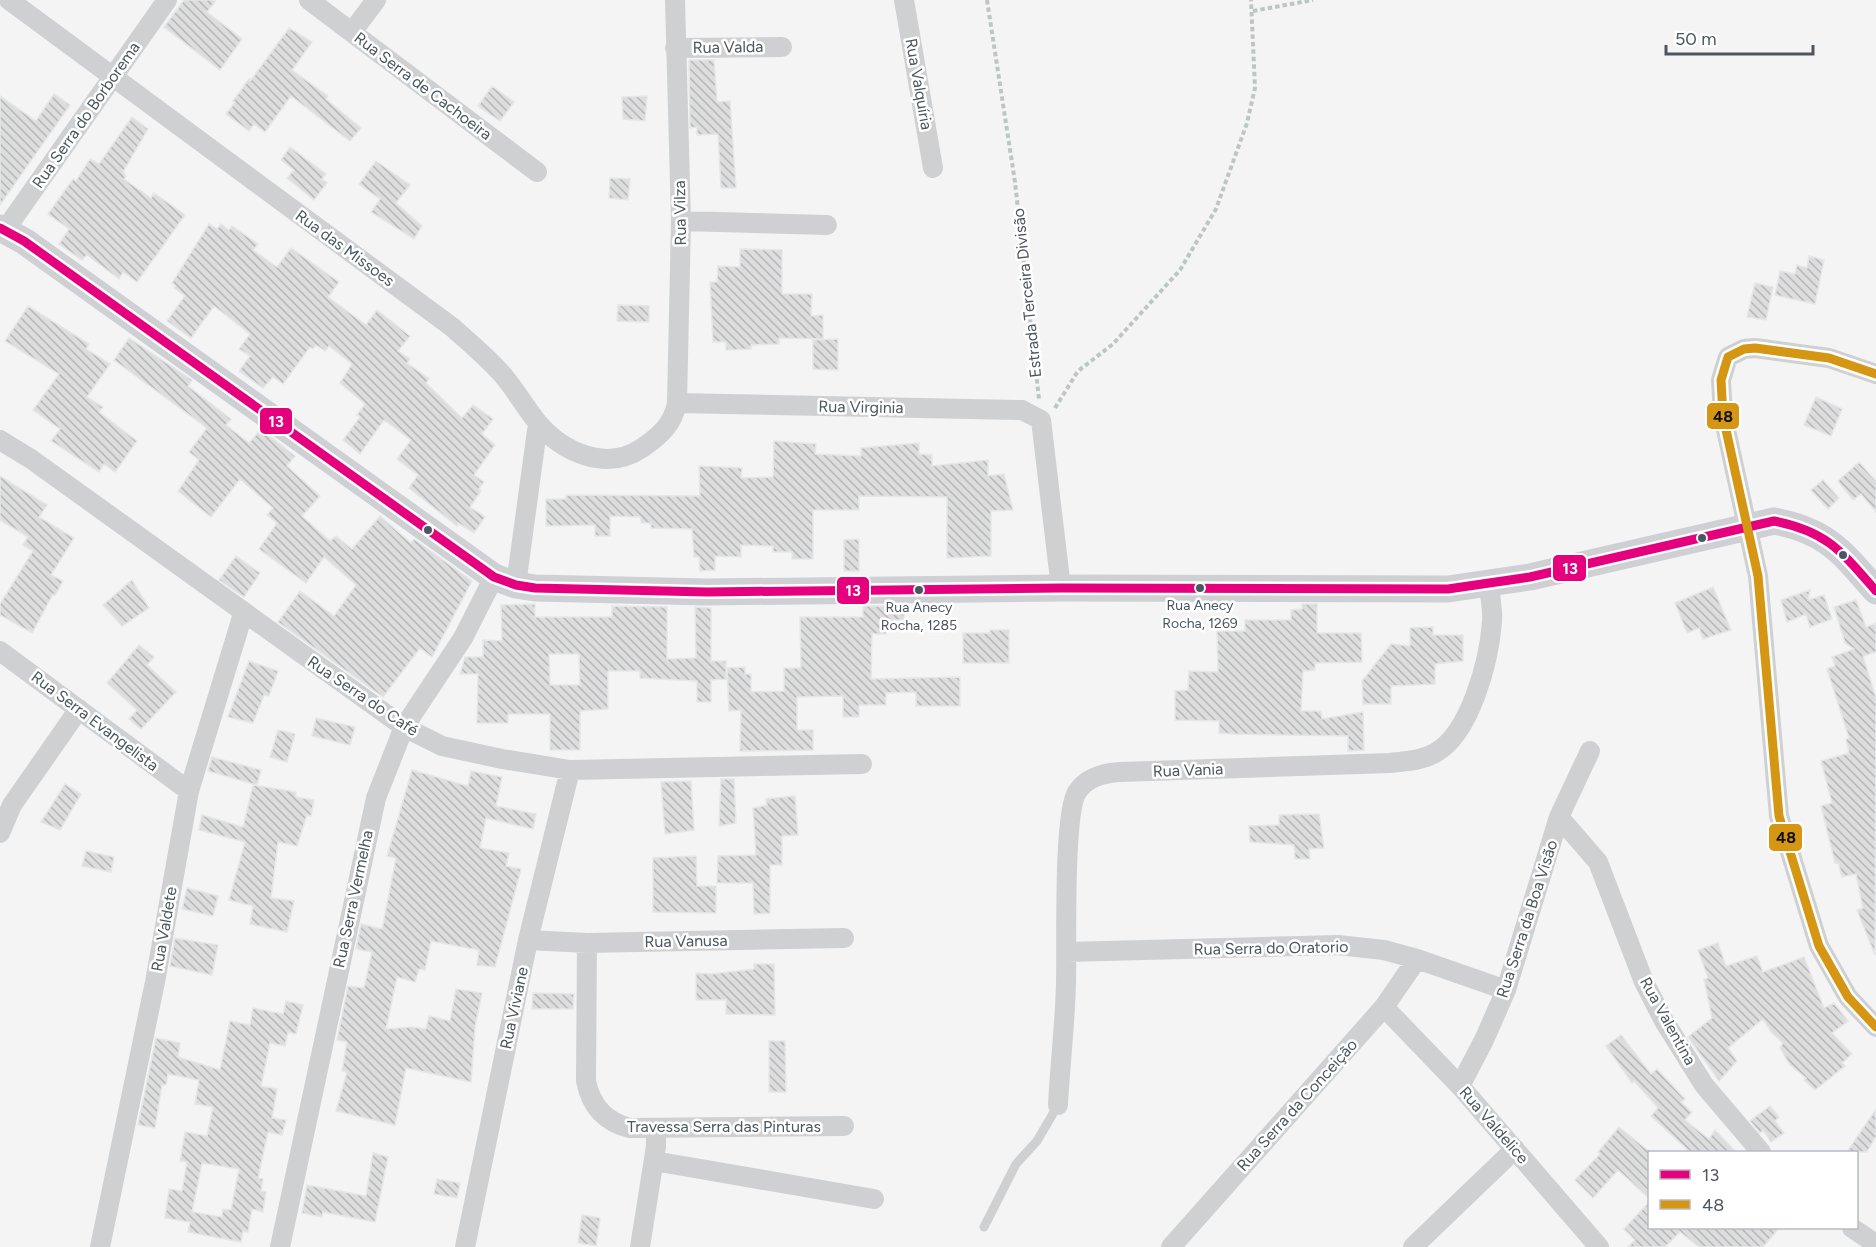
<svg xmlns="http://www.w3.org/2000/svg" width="1876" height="1247" viewBox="0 0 1876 1247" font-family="Figtree,sans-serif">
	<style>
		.building { fill: url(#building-back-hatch); stroke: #e5e6e7; stroke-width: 1.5; fill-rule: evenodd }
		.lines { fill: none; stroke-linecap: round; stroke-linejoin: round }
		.path { stroke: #bcc7c4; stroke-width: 4; stroke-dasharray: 4.5 3; stroke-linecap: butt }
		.lane { stroke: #ced0d2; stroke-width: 9 }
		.street { stroke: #ced0d2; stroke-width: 20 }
		.secondary { stroke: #ced0d4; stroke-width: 27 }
		.bus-1-casing { stroke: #fff; stroke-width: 14 }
		.bus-2-casing { stroke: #fff; stroke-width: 14 }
		.bus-1 { stroke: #e5007d; stroke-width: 9 }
		.bus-2 { stroke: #d49613; stroke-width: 9 }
		.bus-dot { fill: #4a5661; stroke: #fff; stroke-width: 2 }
		.labels { text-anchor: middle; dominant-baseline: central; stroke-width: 5; stroke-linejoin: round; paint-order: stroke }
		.bus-label { font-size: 14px; fill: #4a5661; stroke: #fff }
		.street-label { font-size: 16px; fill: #4a5661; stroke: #fff }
		.line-badge { stroke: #fff; stroke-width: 2 }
		.badge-label { font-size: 16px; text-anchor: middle; font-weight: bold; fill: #fff }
		.pale-badge-label { font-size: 16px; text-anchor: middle; font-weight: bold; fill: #111 }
	</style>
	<defs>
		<pattern id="building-back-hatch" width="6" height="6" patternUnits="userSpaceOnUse" patternTransform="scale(1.5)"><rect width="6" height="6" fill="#ddddde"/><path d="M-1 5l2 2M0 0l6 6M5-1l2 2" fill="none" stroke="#b5b6b7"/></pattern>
	</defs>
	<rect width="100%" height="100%" fill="#f4f4f4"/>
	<path class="building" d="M 184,0 L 216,0 L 207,12 L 242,39 L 220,70 L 164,27 Z
		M 289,28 L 312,42 L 292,70 L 328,96 L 326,99 L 361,128 L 350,141 L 291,96 L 265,132 L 254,124 L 249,131 L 226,114 L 235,102 L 233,101 L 249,79 L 251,80 Z
		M 689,60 L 714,60 L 717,102 L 730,101 L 736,188 L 721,188 L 718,134 L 697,135 L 697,127 L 690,128 Z
		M 492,86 L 514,102 L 500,121 L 478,106 Z
		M 54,94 L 70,105 L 0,205 L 0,96 L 36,121 Z
		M 647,96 L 645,121 L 623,119 L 622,97 Z
		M 132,117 L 148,129 L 123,172 L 126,176 L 124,179 L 151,198 L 154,193 L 185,215 L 137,282 L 123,272 L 119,279 L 87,255 L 82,260 L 59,244 L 69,229 L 48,214 L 73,179 L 76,181 L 90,159 L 99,164 Z
		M 290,147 L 326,174 L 322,179 L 327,183 L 314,200 L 287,178 L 294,170 L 281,160 Z
		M 376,161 L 410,185 L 396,203 L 422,226 L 414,239 L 371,212 L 380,199 L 359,184 Z
		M 610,178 L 630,179 L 628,200 L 609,198 Z
		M 209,224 L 217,229 L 221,224 L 229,230 L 232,226 L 258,244 L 253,250 L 277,267 L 291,248 L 339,282 L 328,297 L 366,325 L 377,310 L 410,336 L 398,351 L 410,359 L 407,363 L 429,379 L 426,383 L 462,418 L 473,405 L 493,419 L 482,434 L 495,445 L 474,475 L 484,482 L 479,489 L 481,491 L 470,507 L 485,517 L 474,533 L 458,523 L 457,526 L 409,488 L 418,475 L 397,459 L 411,440 L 384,420 L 360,454 L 343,440 L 360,417 L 357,415 L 365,404 L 340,383 L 352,364 L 329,346 L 325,351 L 316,345 L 313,349 L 310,347 L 283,384 L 273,377 L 263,388 L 239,371 L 250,356 L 239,349 L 250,334 L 214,306 L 191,338 L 167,321 L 185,296 L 174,288 L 176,286 L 172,283 Z
		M 740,249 L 782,250 L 782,294 L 812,294 L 811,316 L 823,315 L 823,339 L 779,338 L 779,344 L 751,345 L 751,349 L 726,350 L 726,342 L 713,342 L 710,282 L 717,282 L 718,266 L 740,267 Z
		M 1809,256 L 1824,260 L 1815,304 L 1775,295 L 1780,271 L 1795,274 L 1797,265 L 1807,268 Z
		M 1755,283 L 1773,287 L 1766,320 L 1747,317 Z
		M 618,305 L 649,306 L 649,322 L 617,321 Z
		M 28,306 L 89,344 L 86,349 L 110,364 L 87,397 L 103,407 L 99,412 L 137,441 L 115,472 L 104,464 L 99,472 L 51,441 L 60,429 L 33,410 L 59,374 L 5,341 Z
		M 129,338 L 192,380 L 188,386 L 231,419 L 226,425 L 249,443 L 261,429 L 295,456 L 287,466 L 320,496 L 302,516 L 330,541 L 336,536 L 352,549 L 380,516 L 411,543 L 414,539 L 472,581 L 432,657 L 420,648 L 383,697 L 278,622 L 300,591 L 334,616 L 356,585 L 324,557 L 306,583 L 259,549 L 277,523 L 267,515 L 273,508 L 240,479 L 211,517 L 178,491 L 199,460 L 189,452 L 207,428 L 114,360 Z
		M 838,339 L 838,370 L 813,369 L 813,340 Z
		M 1816,397 L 1842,409 L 1831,436 L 1804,425 Z
		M 774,441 L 816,444 L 815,454 L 861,456 L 861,448 L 919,443 L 919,454 L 932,455 L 932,466 L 988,460 L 988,476 L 1004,474 L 1013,510 L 991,511 L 991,556 L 947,558 L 947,497 L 859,496 L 859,510 L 813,510 L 813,559 L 792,559 L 792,552 L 773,552 L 773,546 L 741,545 L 741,557 L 715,556 L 715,570 L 700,571 L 699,557 L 694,557 L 692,529 L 651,528 L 651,523 L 641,523 L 641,517 L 610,516 L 610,536 L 595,536 L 595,525 L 546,526 L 546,499 L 566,499 L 566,495 L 700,496 L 699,466 L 742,468 L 741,478 L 773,477 Z
		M 1859,462 L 1876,481 L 1876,512 L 1861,494 L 1853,500 L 1838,481 Z
		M 0,476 L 47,505 L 39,517 L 74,538 L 51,575 L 63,581 L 55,595 L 53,594 L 32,633 L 0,615 L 0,604 L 33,551 L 23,545 L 28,537 L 0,520 Z
		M 1823,480 L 1839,498 L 1828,509 L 1811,490 Z
		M 859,539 L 859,571 L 844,571 L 844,540 Z
		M 236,556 L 260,573 L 244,597 L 219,580 Z
		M 132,580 L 149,608 L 122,626 L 103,605 Z
		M 1713,587 L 1731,630 L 1703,639 L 1699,628 L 1687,633 L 1675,603 Z
		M 1810,590 L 1808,600 L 1824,595 L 1832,619 L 1810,627 L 1806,614 L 1787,622 L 1781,600 Z
		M 1856,600 L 1866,627 L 1876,623 L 1876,652 L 1863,656 L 1876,698 L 1875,955 L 1857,910 L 1863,908 L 1856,874 L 1842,877 L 1838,862 L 1835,863 L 1821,806 L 1832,803 L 1821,761 L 1849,753 L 1846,739 L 1849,738 L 1827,669 L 1835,666 L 1832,657 L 1854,649 L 1845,643 L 1834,607 Z
		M 535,604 L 535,617 L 612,617 L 612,606 L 667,607 L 667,659 L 696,658 L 695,607 L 711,608 L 711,661 L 726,661 L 726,679 L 711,680 L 711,702 L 697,702 L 697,681 L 640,678 L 640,671 L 608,671 L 608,709 L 580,711 L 580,750 L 550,750 L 550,714 L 508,714 L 508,723 L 477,723 L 478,674 L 460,674 L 465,657 L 483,657 L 483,640 L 502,641 L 501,605 ZM 549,654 L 579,654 L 580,685 L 550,685 Z
		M 1302,604 L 1317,604 L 1317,633 L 1361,633 L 1362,662 L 1315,663 L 1315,670 L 1303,671 L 1301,711 L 1321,711 L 1322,719 L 1363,712 L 1364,750 L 1348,751 L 1348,736 L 1232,734 L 1219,733 L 1219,721 L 1175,720 L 1175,691 L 1188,690 L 1189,671 L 1218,672 L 1217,631 L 1245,631 L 1245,620 L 1291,620 L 1291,610 L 1302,609 Z
		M 863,606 L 904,606 L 904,620 L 887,620 L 886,634 L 872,634 L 871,679 L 960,677 L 960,706 L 916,706 L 916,692 L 886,693 L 886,705 L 859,705 L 859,717 L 843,717 L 843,696 L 797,697 L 797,730 L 813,730 L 813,750 L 740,751 L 741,710 L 729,711 L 727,668 L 745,667 L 745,674 L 751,674 L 751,692 L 784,691 L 784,668 L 801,668 L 800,617 L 863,617 Z
		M 1433,627 L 1433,635 L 1463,635 L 1463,661 L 1435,664 L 1435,684 L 1391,686 L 1391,704 L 1363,704 L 1362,681 L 1391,644 L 1410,646 L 1410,628 Z
		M 990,630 L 1009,630 L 1009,663 L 963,663 L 963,633 L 990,633 Z
		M 139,645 L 154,657 L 147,665 L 176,692 L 141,729 L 129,719 L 137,710 L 107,683 Z
		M 249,661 L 278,671 L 269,696 L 264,695 L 253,723 L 228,717 Z
		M 316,718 L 355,727 L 350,745 L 312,736 Z
		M 278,730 L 295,734 L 287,762 L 270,757 Z
		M 212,757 L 261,770 L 257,785 L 208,771 Z
		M 412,770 L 468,786 L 471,771 L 502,777 L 496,806 L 536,814 L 533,829 L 486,818 L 480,848 L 509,853 L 506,866 L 521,869 L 495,967 L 477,965 L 479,950 L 431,941 L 425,970 L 419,969 L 415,982 L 397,977 L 386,1029 L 412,1027 L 426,1029 L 429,1016 L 450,1021 L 456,989 L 482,993 L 475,1027 L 471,1082 L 406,1068 L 395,1125 L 336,1111 L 347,1072 L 342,1071 L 347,1042 L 337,1040 L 348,986 L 364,988 L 372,952 L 356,949 L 361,924 L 382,929 L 396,858 L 387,856 Z
		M 721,779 L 734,779 L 736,823 L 719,826 Z
		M 691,781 L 694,830 L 665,834 L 661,782 Z
		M 65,784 L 81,794 L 60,830 L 41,822 Z
		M 253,785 L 296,792 L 296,797 L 314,800 L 311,816 L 307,815 L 297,846 L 278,842 L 271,898 L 294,901 L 287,932 L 250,924 L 253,906 L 229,900 L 245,842 L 199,830 L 202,815 L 243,827 Z
		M 795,796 L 798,835 L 782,836 L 782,865 L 770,865 L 770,913 L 754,914 L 753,883 L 717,883 L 718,856 L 756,855 L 753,808 L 767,805 L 766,799 Z
		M 1319,814 L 1324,848 L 1309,849 L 1310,859 L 1295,859 L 1294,845 L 1250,842 L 1249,826 L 1279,825 L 1279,815 Z
		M 86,851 L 114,857 L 111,872 L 82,866 Z
		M 696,856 L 697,886 L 716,886 L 716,913 L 653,912 L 653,858 Z
		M 187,888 L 218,896 L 213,916 L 182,909 Z
		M 175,938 L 218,945 L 212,975 L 170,966 Z
		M 1718,943 L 1726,966 L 1757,956 L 1763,972 L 1804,957 L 1824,1008 L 1834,1003 L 1848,1021 L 1832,1033 L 1852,1054 L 1842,1063 L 1845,1066 L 1815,1090 L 1804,1080 L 1806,1078 L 1790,1065 L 1780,1048 L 1783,1043 L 1771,1032 L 1763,1019 L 1728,1048 L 1737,1061 L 1719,1081 L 1688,1037 L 1712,1018 L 1704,979 L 1708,978 L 1698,950 Z
		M 754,964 L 774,964 L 775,1015 L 726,1014 L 726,1000 L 696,1000 L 696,973 L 712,974 L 754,969 Z
		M 533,993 L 574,994 L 573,1009 L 532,1009 Z
		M 286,1001 L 303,1005 L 296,1034 L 288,1032 L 285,1046 L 270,1043 L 261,1086 L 277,1089 L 272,1118 L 286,1120 L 282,1135 L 268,1132 L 258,1178 L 263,1179 L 261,1191 L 266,1192 L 263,1212 L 252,1209 L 248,1232 L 243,1231 L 241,1242 L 188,1232 L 190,1222 L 165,1218 L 169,1189 L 182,1191 L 187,1162 L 180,1161 L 185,1132 L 207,1136 L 213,1107 L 195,1104 L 199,1080 L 168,1074 L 166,1085 L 162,1085 L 155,1128 L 138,1125 L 156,1038 L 180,1043 L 178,1057 L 220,1070 L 230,1021 L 250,1025 L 253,1008 L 283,1014 ZM 202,1163 L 239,1169 L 231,1210 L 223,1209 L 222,1217 L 192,1212 Z
		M 1621,1035 L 1651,1074 L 1657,1069 L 1685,1099 L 1681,1102 L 1692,1112 L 1685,1120 L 1709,1139 L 1715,1130 L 1736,1152 L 1690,1152 L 1651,1116 L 1658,1108 L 1634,1081 L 1632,1083 L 1606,1046 Z
		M 769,1041 L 785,1041 L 786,1092 L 769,1092 Z
		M 1770,1106 L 1779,1117 L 1775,1121 L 1784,1133 L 1771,1142 L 1763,1130 L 1760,1133 L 1750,1121 Z
		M 1876,1109 L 1876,1136 L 1867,1152 L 1847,1152 Z
		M 1619,1127 L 1650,1152 L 1650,1199 L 1618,1170 L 1593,1198 L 1575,1180 L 1600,1154 L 1598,1152 Z
		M 373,1153 L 388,1157 L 375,1222 L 323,1212 L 322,1217 L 302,1213 L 307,1185 L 366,1196 Z
		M 437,1179 L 460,1183 L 457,1198 L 434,1194 Z
		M 1650,1201 L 1650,1227 L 1780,1227 L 1763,1247 L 1699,1247 L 1680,1232 L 1665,1247 L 1628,1247 L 1635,1240 L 1624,1229 Z
		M 582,1215 L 600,1218 L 596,1246 L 578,1243 Z"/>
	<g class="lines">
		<path class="path" d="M 987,0 L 1015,182 L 1039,399
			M 1253,11 L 1313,0
			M 1055,408 L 1078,371 L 1113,344 L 1180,270 L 1216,209 L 1247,123 L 1255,88 L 1251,0"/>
		<path class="lane" d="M 984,1227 L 1016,1164 L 1037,1141 L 1058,1105"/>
		<path class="street" d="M 9,0 L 452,327 C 469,342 487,357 502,374 C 515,389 525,407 537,422 C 563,453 607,472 642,448 C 660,436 673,424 677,403 L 681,221 L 675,0
			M 309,0 L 537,172
			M 904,0 L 933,168
			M 352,32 L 376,0
			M 675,48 L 782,47
			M 681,221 L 827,225
			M 5,230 L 167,0
			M 1876,374 L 1829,358 L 1755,348 L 1744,349 L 1728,357 L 1721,380 L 1723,416 L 1758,576 L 1779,816 L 1819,946 L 1848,997 L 1876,1027
			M 677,403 L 1022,410 L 1041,420 L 1061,588
			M 0,440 L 31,459 L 404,727 L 442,746 L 502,759 L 570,770 L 862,764
			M 516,585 L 538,423
			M 0,651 L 189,791
			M 1559,817 L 1598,862 L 1644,982 L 1664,1021 L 1704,1085 L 1761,1152
			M 0,833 L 12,805 L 79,709
			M 528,940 L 587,943 L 844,938
			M 587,943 L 586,1081 C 591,1106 605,1122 630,1128 L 844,1126
			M 1066,952 L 1338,945 L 1384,950 L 1417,959 L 1506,990
			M 1384,1007 L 1460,1086 L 1599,1247
			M 1460,1086 L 1484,1040 L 1506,990 L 1559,817 L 1590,751
			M 1058,1105 C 1060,1065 1065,1024 1066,983 C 1067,949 1063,814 1077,792 C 1087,777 1103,773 1120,772 L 1390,763 C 1405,761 1421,761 1435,753 C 1471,733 1489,660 1492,622 C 1493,610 1490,597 1489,585
			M 654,1161 L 874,1199
			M 1852,1228 L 1876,1244
			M 100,1247 L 155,982 L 189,791 L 243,614
			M 280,1247 L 376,798 L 404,727 L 463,638 L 494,577
			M 465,1247 L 528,940 L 570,770
			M 640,1247 L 656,1146 L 656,1128
			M 1171,1247 L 1384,1007 L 1417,959
			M 1413,1247 L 1515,1149"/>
		<path class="secondary" d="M 0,228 L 24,241 L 494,577 L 516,585 L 535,588 L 707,592 L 1061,588 L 1448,589 L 1530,577 L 1774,521 C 1827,531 1842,552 1876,591"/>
		<defs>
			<path id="bus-1" d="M 0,228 L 24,241 L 494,577 L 516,585 L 535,588 L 707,592 L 1061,588 L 1448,589 L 1530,577 L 1774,521 C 1827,531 1842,552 1876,591"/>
			<path id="bus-2" d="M 1876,374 L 1829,358 L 1755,348 L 1744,349 L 1728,357 L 1721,380 L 1723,416 L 1758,576 L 1779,816 L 1819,946 L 1848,997 L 1876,1027"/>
		</defs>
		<use href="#bus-1" class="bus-1-casing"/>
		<use href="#bus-2" class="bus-2-casing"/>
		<use href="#bus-1" class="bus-1"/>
		<use href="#bus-2" class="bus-2"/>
	</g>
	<g class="bus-dot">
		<circle cx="428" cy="530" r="5"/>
		<circle cx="1702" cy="538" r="5"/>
		<circle cx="1843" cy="555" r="5"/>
		<circle cx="1200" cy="588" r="5"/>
		<circle cx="919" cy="590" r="5"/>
	</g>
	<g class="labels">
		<g class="bus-label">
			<text x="1200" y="605">Rua Anecy<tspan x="1200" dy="18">Rocha, 1269</tspan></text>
			<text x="919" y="607">Rua Anecy<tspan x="919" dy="18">Rocha, 1285</tspan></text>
		</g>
		<g class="street-label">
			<text transform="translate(728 47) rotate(-1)">Rua Valda</text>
			<text transform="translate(919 84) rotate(80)">Rua Valquíria</text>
			<text transform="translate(423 86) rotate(37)">Rua Serra de Cachoeira</text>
			<text transform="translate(86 115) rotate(-55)">Rua Serra do Borborema</text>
			<text transform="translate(680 213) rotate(-91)">Rua Vilza</text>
			<text transform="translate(345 248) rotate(36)">Rua das Missoes</text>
			<text transform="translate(1027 293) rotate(-96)">Estrada Terceira Divisão</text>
			<text transform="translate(861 407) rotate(1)">Rua Virginia</text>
			<text transform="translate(363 696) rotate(34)">Rua Serra do Café</text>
			<text transform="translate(95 721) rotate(37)">Rua Serra Evangelista</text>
			<text transform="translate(1188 770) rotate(-2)">Rua Vania</text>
			<text transform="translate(353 899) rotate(-78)">Rua Serra Vermelha</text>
			<text transform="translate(1527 919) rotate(-72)">Rua Serra da Boa Visão</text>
			<text transform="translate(164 929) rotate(-80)">Rua Valdete</text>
			<text transform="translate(686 941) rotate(-1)">Rua Vanusa</text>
			<text transform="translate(1271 948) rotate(-1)">Rua Serra do Oratorio</text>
			<text transform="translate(514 1008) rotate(-78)">Rua Viviane</text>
			<text transform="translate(1668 1021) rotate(61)">Rua Valentina</text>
			<text transform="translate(1297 1105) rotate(-48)">Rua Serra da Conceição</text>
			<text transform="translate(1494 1125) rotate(49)">Rua Valdelice</text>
			<text x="724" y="1126">Travessa Serra das Pinturas</text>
		</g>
	</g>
	<g class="line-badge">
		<rect x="1706" y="402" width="34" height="28" rx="6" fill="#d49613"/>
		<rect x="259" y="407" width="34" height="28" rx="6" fill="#e5007d"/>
		<rect x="1552" y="554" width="35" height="28" rx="6" fill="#e5007d"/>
		<rect x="836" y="576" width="34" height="29" rx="6" fill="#e5007d"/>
		<rect x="1768" y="823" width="35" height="29" rx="6" fill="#d49613"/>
	</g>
	<g class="badge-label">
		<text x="276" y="427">13</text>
		<text x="1570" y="574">13</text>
		<text x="853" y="596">13</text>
	</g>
	<g class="pale-badge-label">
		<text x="1723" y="422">48</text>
		<text x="1786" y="843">48</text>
	</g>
	<rect x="1648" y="1151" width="210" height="78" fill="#ffffff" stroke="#b7bbc0" stroke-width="1.5"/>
	<rect x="1660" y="1170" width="30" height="9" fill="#e5007d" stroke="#b7bbc0" stroke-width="1.5"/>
	<text x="1702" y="1181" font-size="18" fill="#4a5661">13</text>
	<rect x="1660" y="1200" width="30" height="9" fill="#d49613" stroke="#b7bbc0" stroke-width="1.5"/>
	<text x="1702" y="1211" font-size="18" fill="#4a5661">48</text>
	<path d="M1666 45v9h147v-9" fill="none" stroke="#4a5661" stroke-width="3"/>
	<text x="1675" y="45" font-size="18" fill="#4a5661" stroke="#ffffff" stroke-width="4.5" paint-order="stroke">50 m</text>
</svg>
